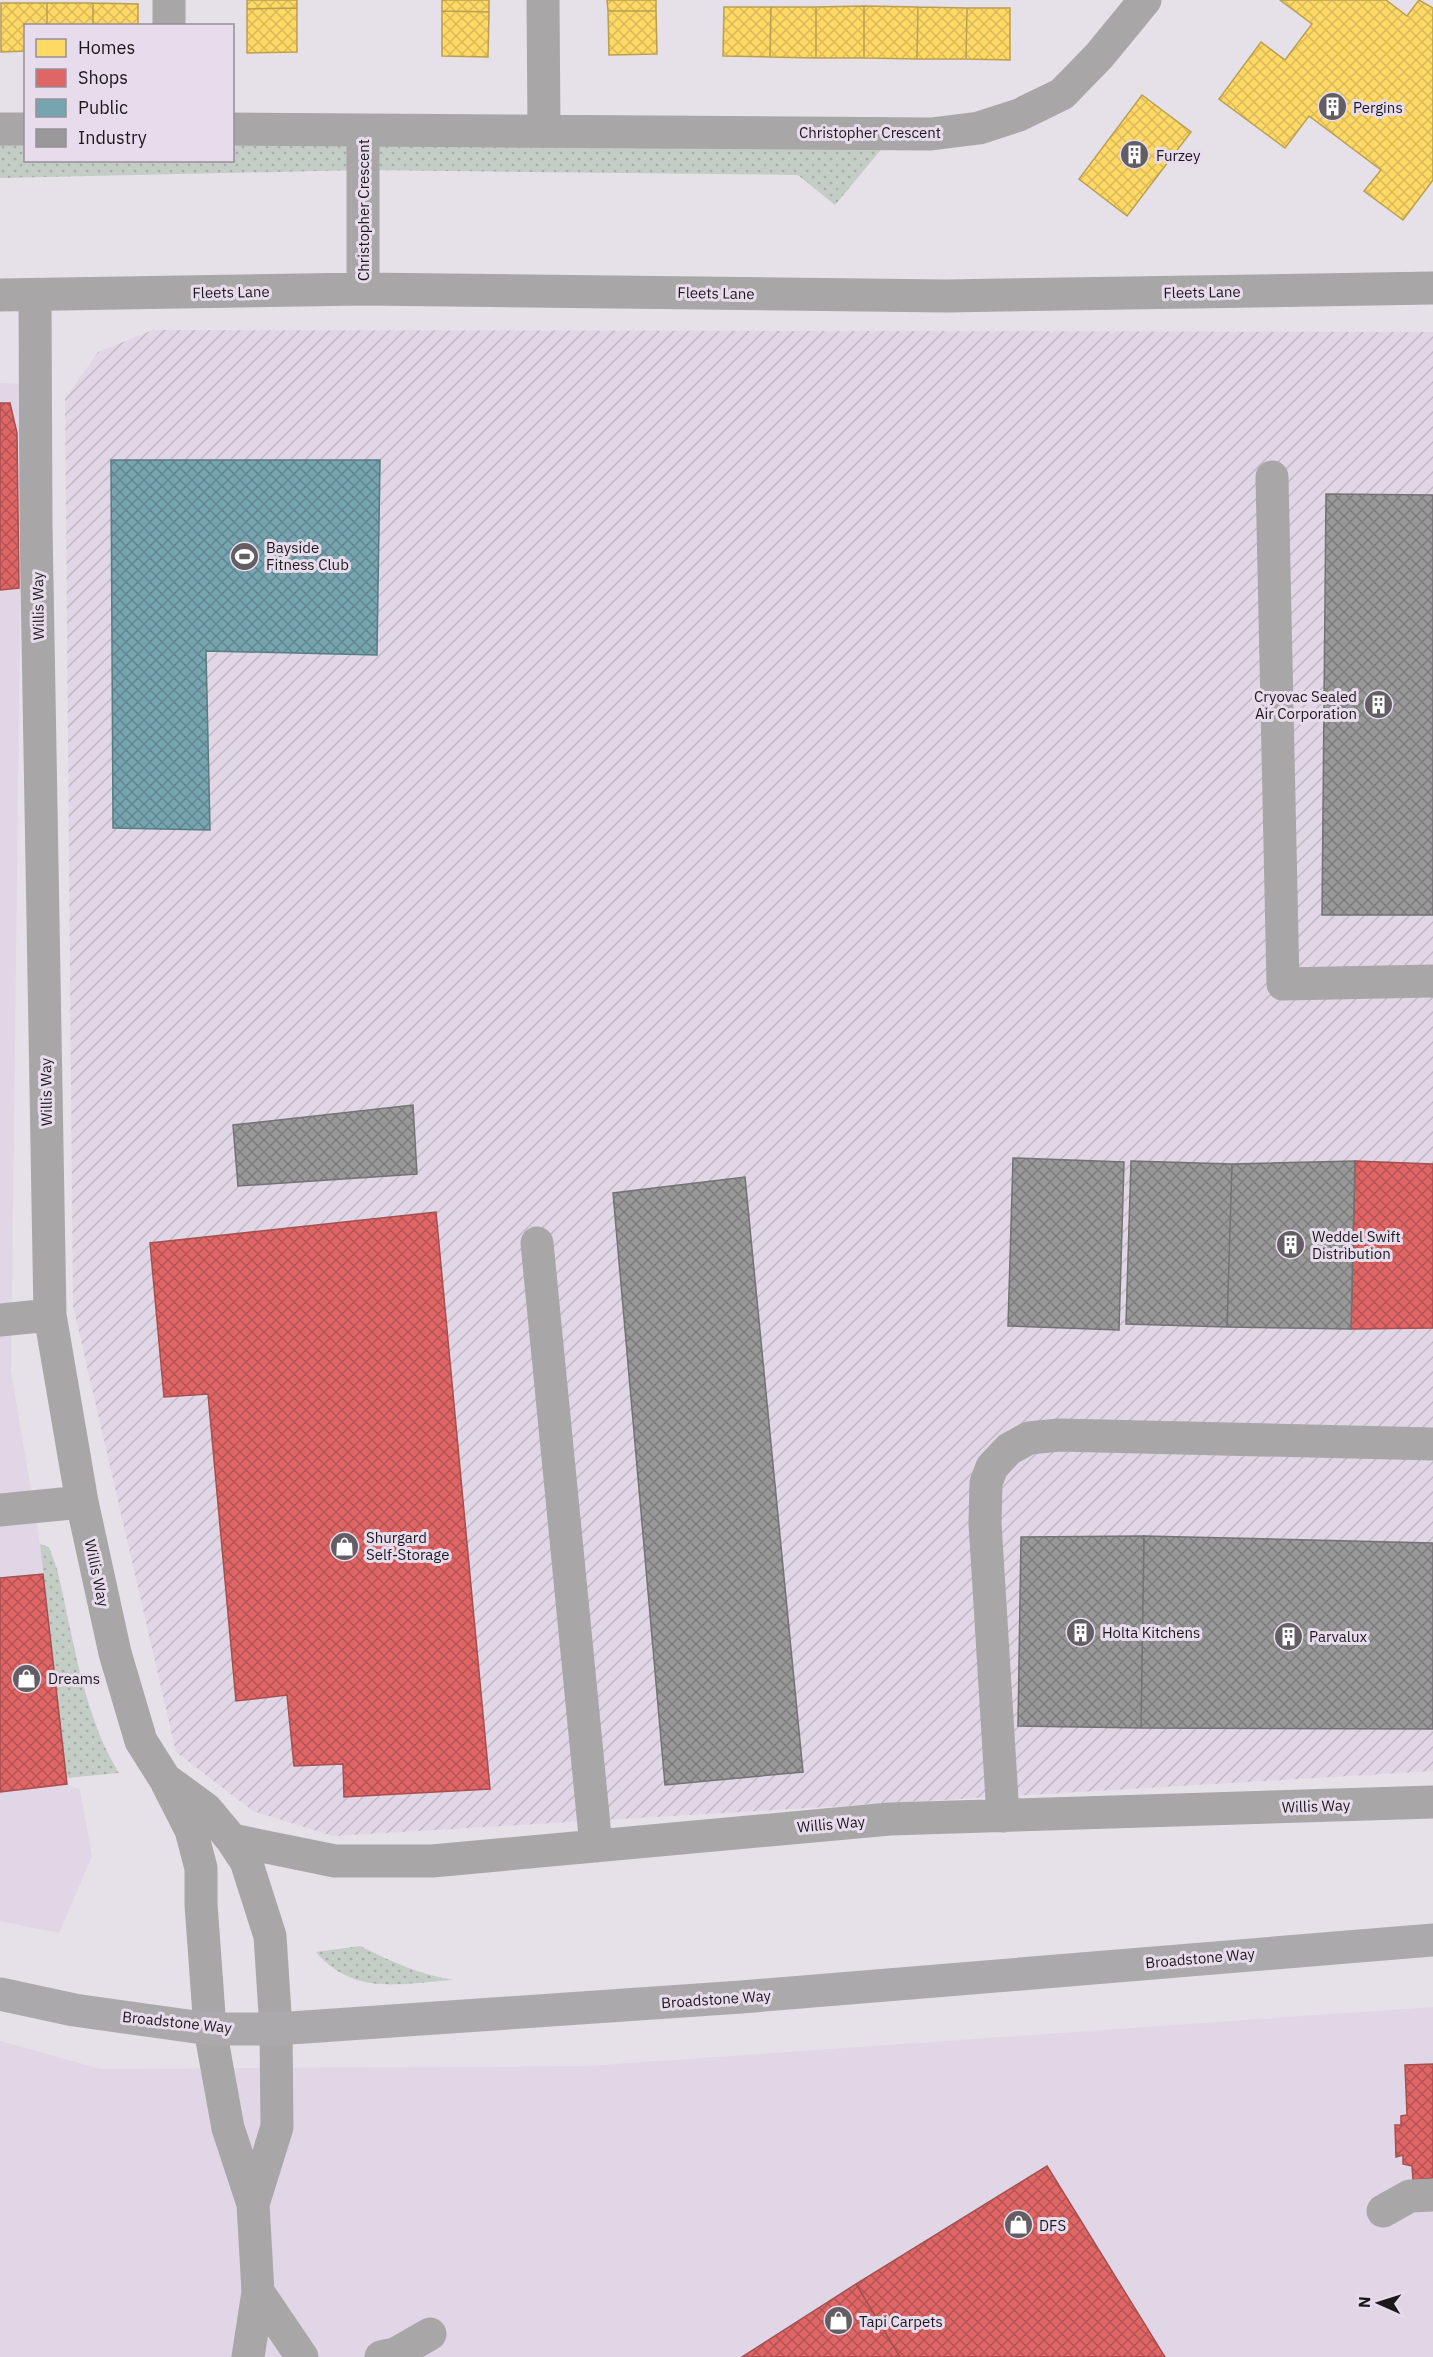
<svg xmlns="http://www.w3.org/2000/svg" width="1433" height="2357" viewBox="0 0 1433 2357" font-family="'IBM Plex Sans',sans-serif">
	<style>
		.built { fill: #e1d6e5 }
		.industrial { fill: url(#industrial-furrows) }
		.grass { fill: url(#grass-dots) }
		.homes { fill: url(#homes-cross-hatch); stroke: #bb9f50; stroke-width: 1.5 }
		.shops { fill: url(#shops-cross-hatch); stroke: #a54f50; stroke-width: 1.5 }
		.public { fill: url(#public-cross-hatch); stroke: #5b7b83; stroke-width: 1.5 }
		.industry { fill: url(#industry-cross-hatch); stroke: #747274; stroke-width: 1.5 }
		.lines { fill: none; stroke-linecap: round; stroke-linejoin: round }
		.minor { stroke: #a9a6a7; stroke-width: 33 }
		.major { stroke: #aca9ac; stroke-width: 33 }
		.labels { text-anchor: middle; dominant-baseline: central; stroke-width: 6; stroke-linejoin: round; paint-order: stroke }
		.poi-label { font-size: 15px; fill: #1c181d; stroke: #e7dceb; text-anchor: start }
		.street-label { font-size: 15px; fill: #1c181d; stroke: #e7dceb }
	</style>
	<defs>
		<pattern id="industrial-furrows" width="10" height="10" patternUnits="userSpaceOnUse" patternTransform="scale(1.5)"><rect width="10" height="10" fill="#e1d6e5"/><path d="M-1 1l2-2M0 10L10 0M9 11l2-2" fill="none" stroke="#c0b7c4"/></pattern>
		<pattern id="grass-dots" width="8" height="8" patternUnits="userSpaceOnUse" patternTransform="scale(1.5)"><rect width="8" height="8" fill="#c3ccc5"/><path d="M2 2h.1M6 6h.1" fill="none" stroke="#a7aea9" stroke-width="1.8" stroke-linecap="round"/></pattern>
		<pattern id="homes-cross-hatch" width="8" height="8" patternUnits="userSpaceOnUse" patternTransform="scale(1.5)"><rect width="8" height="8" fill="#ffd966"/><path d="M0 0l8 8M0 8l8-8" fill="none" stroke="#daba58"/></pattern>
		<pattern id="shops-cross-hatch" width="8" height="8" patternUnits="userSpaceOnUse" patternTransform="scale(1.5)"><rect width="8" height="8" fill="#e06666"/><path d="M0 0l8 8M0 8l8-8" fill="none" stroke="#b55353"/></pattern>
		<pattern id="public-cross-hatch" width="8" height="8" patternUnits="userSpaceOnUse" patternTransform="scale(1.5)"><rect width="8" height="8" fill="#76a5af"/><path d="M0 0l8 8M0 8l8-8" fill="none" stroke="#60858e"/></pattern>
		<pattern id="industry-cross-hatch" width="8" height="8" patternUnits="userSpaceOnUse" patternTransform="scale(1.5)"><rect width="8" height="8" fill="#999"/><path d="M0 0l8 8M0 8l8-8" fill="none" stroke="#7c7c7c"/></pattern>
	</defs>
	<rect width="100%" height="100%" fill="#e6e0e8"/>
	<path class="built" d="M 0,383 L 23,384 L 11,1371 L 40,1544 L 67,1784 L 80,1790 L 92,1856 L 59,1933 L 0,1921 Z
		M 1433,2007 L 1433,2357 L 0,2357 L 0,2041 L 101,2069 L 587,2066 Z"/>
	<path class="industrial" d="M 153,330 L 1433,332 L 1433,1771 L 333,1836 L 253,1811 L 176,1752 L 73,1306 L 65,399 L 98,352 Z"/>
	<path class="grass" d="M 0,129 L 25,129 L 26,160 L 232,160 L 233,129 L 894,134 L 835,205 L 798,175 L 364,170 L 0,178 Z
		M 40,1544 L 49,1547 L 57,1569 C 73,1635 83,1716 119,1773 L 66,1778 Z
		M 360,1946 C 390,1961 420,1975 454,1980 C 400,1983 355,1997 316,1952 Z"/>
	<path class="homes" d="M 247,0 L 297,0 L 297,8 L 247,9 Z
		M 442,0 L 489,0 L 489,12 L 442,11 Z
		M 607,0 L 656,0 L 656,11 L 608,11 Z
		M 1280,0 L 1386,0 L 1407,16 L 1419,0 L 1433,8 L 1433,180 L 1403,220 L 1364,191 L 1381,170 L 1309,116 L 1285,148 L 1219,99 L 1261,42 L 1285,60 L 1312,24 Z
		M 1,3 L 47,3 L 47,26 L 26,26 L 26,51 L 1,52 Z
		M 47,3 L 93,3 L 93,26 L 47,26 Z
		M 93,3 L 138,4 L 138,26 L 93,26 Z
		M 864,6 L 864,58 L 816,58 L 816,7 Z
		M 864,6 L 918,7 L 917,59 L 864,58 Z
		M 724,7 L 771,7 L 770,57 L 723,56 Z
		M 771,7 L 816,7 L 816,58 L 770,57 Z
		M 918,7 L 967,8 L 966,59 L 917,59 Z
		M 297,8 L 297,52 L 247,53 L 247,9 Z
		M 967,8 L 1010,8 L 1010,60 L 966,59 Z
		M 442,11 L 489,12 L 488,57 L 442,56 Z
		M 608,11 L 656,11 L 657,54 L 609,55 Z
		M 1142,95 L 1191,132 L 1127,216 L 1079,179 Z"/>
	<path class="shops" d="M 0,403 L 10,403 L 17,433 L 19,588 L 0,590 Z
		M 1355,1161 L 1433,1164 L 1433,1328 L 1351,1329 Z
		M 436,1212 L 490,1789 L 344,1797 L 343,1764 L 294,1766 L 287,1695 L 236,1701 L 208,1394 L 164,1397 L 150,1243 Z
		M 43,1574 L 67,1784 L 0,1792 L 0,1578 Z
		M 1433,2064 L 1433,2178 L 1413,2180 L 1412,2166 L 1403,2164 L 1403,2155 L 1396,2157 L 1395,2125 L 1401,2125 L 1401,2116 L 1407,2115 L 1405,2065 Z
		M 1047,2166 L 1165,2357 L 900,2357 L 856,2284 Z
		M 856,2284 L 900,2357 L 742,2357 Z"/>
	<path class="public" d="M 111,460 L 380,460 L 377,655 L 206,651 L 210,830 L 113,828 Z"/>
	<path class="industry" d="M 1326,494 L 1433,495 L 1433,915 L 1322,915 Z
		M 413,1105 L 417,1174 L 238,1186 L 233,1125 Z
		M 1013,1158 L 1124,1162 L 1119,1330 L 1008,1326 Z
		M 1131,1161 L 1232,1164 L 1227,1327 L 1126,1324 Z
		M 1355,1161 L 1351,1329 L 1227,1327 L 1232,1164 Z
		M 745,1177 L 803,1772 L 665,1785 L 613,1193 Z
		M 1144,1536 L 1433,1543 L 1433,1729 L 1141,1728 Z
		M 1144,1536 L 1141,1728 L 1018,1726 L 1021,1537 Z"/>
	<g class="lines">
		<path class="minor" d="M 543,0 L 544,130
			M 169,26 L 169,0
			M 0,129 L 26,129
			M 232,129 L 931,134 L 979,128 L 1019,115 L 1062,94 L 1099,56 L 1145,0
			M 363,289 L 363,131
			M 0,295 L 363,289 L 946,296 L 1433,288
			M 35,296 L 36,525 L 50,1315 L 82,1502 L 115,1653 L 141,1741 L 165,1779 L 206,1809 L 232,1840 L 246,1861 L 270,1936 L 276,2029 L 277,2127 L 253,2204
			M 1272,477 L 1283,984 L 1433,981
			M 537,1243 L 596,1846
			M 0,1320 L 50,1315
			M 0,1510 L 82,1502
			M 167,1783 L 191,1830 L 201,1868 L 201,1904 L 210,2029 L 228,2128 L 253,2204 L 258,2292 L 248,2357
			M 1003,1816 L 985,1523 L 986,1483 L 992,1467 L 1009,1449 L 1029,1438 L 1059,1435 L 1433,1444
			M 232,1840 L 335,1861 L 432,1861 L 890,1819 L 1433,1802
			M 1383,2211 L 1410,2196 L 1433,2195
			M 258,2292 L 302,2357
			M 381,2357 L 395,2354 L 430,2334"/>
		<path class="major" d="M 0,1994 L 74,2010 L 210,2029 L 276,2029 L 741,1997 L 1433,1940"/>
	</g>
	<defs>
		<symbol id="building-disc" viewBox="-11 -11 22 22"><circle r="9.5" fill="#635e64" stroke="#e7dceb"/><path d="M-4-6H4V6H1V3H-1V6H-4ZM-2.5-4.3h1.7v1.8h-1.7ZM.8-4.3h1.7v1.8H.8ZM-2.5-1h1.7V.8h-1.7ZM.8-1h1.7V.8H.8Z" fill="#fff"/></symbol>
		<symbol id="stadium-disc" viewBox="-11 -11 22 22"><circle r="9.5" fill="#635e64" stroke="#e7dceb"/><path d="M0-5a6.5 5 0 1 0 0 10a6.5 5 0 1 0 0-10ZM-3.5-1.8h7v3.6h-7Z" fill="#fff"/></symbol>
		<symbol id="shop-disc" viewBox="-11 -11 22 22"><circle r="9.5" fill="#635e64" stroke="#e7dceb"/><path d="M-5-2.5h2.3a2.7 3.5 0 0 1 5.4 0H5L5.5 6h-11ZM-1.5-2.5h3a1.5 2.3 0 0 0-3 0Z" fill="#fff"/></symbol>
	</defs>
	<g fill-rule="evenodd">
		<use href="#building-disc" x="1316" y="90" width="33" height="33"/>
		<use href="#building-disc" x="1118" y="138" width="33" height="33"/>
		<use href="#stadium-disc" x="228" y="540" width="33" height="33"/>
		<use href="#building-disc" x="1362" y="688" width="33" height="33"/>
		<use href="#building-disc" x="1274" y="1228" width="33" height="33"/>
		<use href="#shop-disc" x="328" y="1530" width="33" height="33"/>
		<use href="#building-disc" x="1064" y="1616" width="33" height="33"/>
		<use href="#building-disc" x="1272" y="1620" width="33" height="33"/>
		<use href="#shop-disc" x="10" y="1662" width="33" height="33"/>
		<use href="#shop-disc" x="1002" y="2208" width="33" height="33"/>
		<use href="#shop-disc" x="822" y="2304" width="33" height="33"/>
	</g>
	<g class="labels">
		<g class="poi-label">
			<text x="1353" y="107">Pergins</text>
			<text x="1156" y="155">Furzey</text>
			<text x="266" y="547">Bayside<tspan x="266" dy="17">Fitness Club</tspan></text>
			<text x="1357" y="696" text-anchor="end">Cryovac Sealed<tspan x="1357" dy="17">Air Corporation</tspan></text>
			<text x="1312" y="1236">Weddel Swift<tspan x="1312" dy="17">Distribution</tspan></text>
			<text x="366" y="1537">Shurgard<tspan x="366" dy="17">Self-Storage</tspan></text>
			<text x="1102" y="1632">Holta Kitchens</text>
			<text x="1309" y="1636">Parvalux</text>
			<text x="48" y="1678">Dreams</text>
			<text x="1039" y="2225">DFS</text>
			<text x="859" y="2321">Tapi Carpets</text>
		</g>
		<g class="street-label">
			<text x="870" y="132">Christopher Crescent</text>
			<text transform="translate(363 210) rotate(-90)">Christopher Crescent</text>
			<text transform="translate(231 292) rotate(-1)">Fleets Lane</text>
			<text transform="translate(1202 292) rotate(-1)">Fleets Lane</text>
			<text transform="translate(716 293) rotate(1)">Fleets Lane</text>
			<text transform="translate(38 606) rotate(-91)">Willis Way</text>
			<text transform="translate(46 1092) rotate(-91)">Willis Way</text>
			<text transform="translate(97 1573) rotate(78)">Willis Way</text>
			<text transform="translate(1316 1806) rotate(-2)">Willis Way</text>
			<text transform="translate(831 1824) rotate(-5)">Willis Way</text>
			<text transform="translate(1200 1958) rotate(-5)">Broadstone Way</text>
			<text transform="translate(716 1999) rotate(-4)">Broadstone Way</text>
			<text transform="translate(177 2022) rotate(6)">Broadstone Way</text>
		</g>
	</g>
	<rect x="24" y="24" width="210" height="138" fill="#e7dceb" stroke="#968e99" stroke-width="1.5"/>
	<rect x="36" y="39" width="30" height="18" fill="#ffd966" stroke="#968e99" stroke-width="1.5"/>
	<text x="78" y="54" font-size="18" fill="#1c181d">Homes</text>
	<rect x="36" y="69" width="30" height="18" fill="#e06666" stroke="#968e99" stroke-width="1.5"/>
	<text x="78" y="84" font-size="18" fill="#1c181d">Shops</text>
	<rect x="36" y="99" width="30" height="18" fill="#76a5af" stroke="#968e99" stroke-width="1.5"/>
	<text x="78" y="114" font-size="18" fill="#1c181d">Public</text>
	<rect x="36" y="129" width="30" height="18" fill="#999999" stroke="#968e99" stroke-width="1.5"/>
	<text x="78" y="144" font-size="18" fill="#1c181d">Industry</text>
	<g transform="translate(1379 2303) rotate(273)" stroke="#e7dceb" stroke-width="4.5" paint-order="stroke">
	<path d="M0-4.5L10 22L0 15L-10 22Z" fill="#1c181d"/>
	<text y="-9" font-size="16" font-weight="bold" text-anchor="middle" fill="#1c181d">N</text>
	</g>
</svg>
